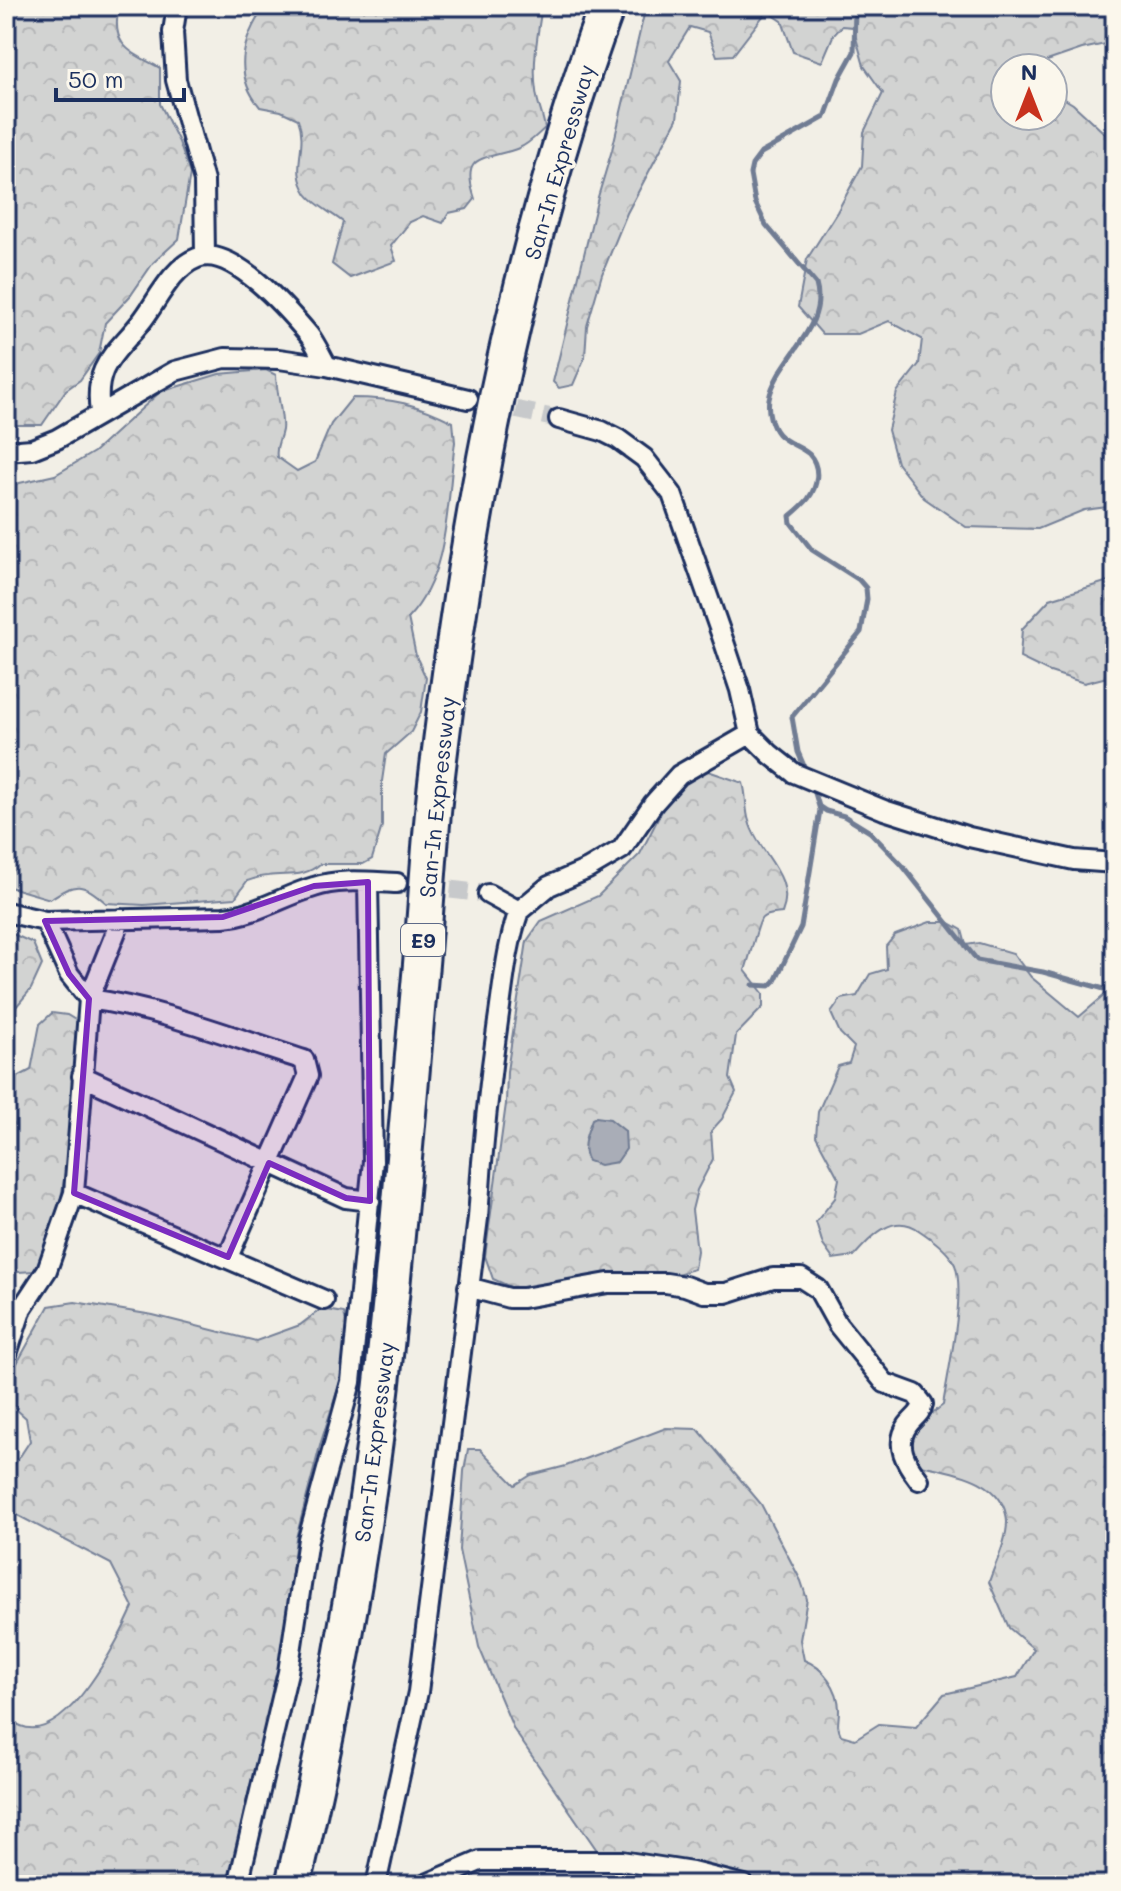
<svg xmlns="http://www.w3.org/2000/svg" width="1121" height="1891" viewBox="0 0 1121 1891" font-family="Mali,sans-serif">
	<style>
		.forest { fill: url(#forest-crowns); stroke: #768198; stroke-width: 2 }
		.water { fill: #a9adb7; stroke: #707b93; stroke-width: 2 }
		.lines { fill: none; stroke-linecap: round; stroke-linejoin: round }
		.stream { stroke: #707b93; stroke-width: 5 }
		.street-tunnel { stroke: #c7c9cb; stroke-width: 18; stroke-dasharray: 18 9; stroke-linecap: butt }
		.street-casing { stroke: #1b2f5e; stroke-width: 24 }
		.highway-casing { stroke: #1b2f5e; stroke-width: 40 }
		.street { stroke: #fbf7ec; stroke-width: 18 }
		.highway { stroke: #fbf7ec; stroke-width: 34 }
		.marked { fill: #7b2cbf; fill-opacity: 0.2; stroke: #7b2cbf; stroke-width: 6; stroke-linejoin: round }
		.labels { text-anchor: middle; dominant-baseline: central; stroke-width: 7; stroke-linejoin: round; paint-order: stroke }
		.shield { fill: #fbf7ec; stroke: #5e6b89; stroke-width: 2 }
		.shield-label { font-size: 20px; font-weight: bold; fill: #1b2f5e }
		.street-label { font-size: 22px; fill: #1b2f5e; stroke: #fbf7ec }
	</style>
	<defs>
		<pattern id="forest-crowns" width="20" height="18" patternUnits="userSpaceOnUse" patternTransform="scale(2)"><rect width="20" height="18" fill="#d2d3d2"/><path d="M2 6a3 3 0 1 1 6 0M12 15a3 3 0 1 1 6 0" fill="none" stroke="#b4b5b7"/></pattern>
	</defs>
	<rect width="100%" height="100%" fill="#f2efe6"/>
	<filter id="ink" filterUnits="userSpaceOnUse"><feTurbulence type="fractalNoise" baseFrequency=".0125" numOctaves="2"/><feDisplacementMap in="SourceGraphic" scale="16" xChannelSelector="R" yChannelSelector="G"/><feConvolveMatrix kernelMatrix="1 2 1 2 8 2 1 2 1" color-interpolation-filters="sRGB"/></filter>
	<g filter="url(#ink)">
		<path class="forest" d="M 6,6 L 119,6 C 110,46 129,51 160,68 L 160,104 L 179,142 L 190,174 L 179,239 L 153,263 L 131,295 L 105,323 L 99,353 L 80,380 L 66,390 L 42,425 L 6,425 Z
			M 259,6 L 542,6 C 538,32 532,64 536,91 C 537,103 543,115 545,128 C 537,135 528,145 519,148 C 486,161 459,151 475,199 L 467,209 L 449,213 L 443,223 L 423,216 L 410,222 L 391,246 L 396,261 L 350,278 L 332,264 L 343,222 C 332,213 315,205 307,194 C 289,167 309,148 298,119 L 281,111 L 260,107 C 234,76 241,43 261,12 Z
			M 646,6 L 1115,6 L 1115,42 L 1082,49 L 1047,61 L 1047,68 L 1005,68 L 1005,116 L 1053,116 L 1053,92 L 1073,104 L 1115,143 L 1115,506 L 1084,510 L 1038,529 L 966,527 L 924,498 L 897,463 L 888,430 L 897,392 L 919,364 L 922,339 L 889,321 L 858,334 L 822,334 L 798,307 L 807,259 L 837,212 L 862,166 L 864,132 L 883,93 L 864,66 L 853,27 L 842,26 L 833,36 L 822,62 L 793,52 L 782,21 L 767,11 L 733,55 L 717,56 L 708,32 L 690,27 L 669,61 L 681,81 L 677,119 L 627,213 L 602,274 L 587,326 L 585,357 L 573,385 L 559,388 L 553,382 L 598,197 L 612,150 Z
			M 266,370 L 276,375 C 276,391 284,418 282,430 C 280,441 275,446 277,457 L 297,471 L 315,462 L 331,424 L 352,398 C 392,398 417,404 453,422 L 455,442 C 447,500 450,574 408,618 L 416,656 L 426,678 L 421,712 L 411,732 L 386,754 L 382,781 L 382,826 L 372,859 L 363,864 L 320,864 C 304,878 287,873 268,876 C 261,876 254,879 247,881 L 235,898 L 144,905 L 106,903 C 82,882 76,882 50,899 L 6,886 L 6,486 L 55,475 L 94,452 L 160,392 L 219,374 Z
			M 1115,579 L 1115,675 L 1084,683 L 1047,671 L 1020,658 L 1022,629 L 1050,599 Z
			M 708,771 L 743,783 C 747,796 745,810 749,821 C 757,852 797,877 782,913 C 776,914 767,914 762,918 C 758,921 749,961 745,970 L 763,993 L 763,1007 L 736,1035 L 730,1078 L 736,1092 L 722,1119 L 711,1131 L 713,1159 L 697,1190 L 692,1210 L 697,1251 L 694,1269 L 674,1275 L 564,1286 L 513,1288 L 493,1279 L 485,1256 L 506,1104 L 507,1071 L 527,941 L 541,921 L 598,896 L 640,854 L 668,799 L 694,775 Z
			M 930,922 L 948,922 L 962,930 L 966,945 L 979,943 L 1013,953 L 1031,977 L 1079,1017 L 1106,994 L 1115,994 L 1115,1885 L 603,1885 L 612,1872 L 514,1730 L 479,1647 L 459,1550 L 464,1471 L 468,1449 L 480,1449 L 515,1485 L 531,1475 L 566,1466 L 666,1428 L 698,1429 L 761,1504 L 801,1581 L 807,1599 L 800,1640 L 804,1660 C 823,1667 839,1688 839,1710 C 839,1721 836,1725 841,1735 L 855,1739 L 879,1724 L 916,1727 L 944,1694 L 1017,1677 L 1034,1649 L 1009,1628 L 989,1582 C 995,1564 1007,1541 1007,1522 C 1005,1479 952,1472 920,1465 L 911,1454 L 908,1439 L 916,1426 L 943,1405 C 948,1372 966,1294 955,1265 C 949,1251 932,1239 920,1231 C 893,1211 871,1237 854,1256 L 833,1259 L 823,1245 L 816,1222 L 835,1198 L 839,1179 L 816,1136 L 818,1112 L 838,1066 L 849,1063 L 854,1047 L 840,1033 L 831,1013 L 841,999 L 857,996 L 870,974 L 887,969 L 886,946 L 895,935 Z
			M 6,931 L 33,943 L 42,965 L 31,989 L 6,1019 Z
			M 52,1013 L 67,1015 L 77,1021 C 77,1054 74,1087 71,1120 C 65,1176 63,1220 34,1271 L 18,1272 L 6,1266 L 6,1073 L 14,1079 L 31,1070 L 40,1024 Z
			M 75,1302 L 153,1315 L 256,1341 L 300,1325 L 321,1309 L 344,1313 L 348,1332 L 341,1379 L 321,1442 L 296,1538 L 286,1625 L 271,1708 L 244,1810 L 230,1885 L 6,1885 L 6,1715 C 10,1718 16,1724 21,1726 C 66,1745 120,1638 133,1607 L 111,1564 L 17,1515 L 6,1500 L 6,1485 L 11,1470 L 30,1441 L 26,1418 L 7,1401 L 11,1374 L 49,1306 Z"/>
		<path class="water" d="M 596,1117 L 610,1119 L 625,1131 L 626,1149 L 617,1162 L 600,1165 L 588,1161 C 580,1148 587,1133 592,1119 Z"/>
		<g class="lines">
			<path class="stream" d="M 804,766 L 798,752 L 792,717 L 861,632 L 867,599 L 866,588 L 859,580 L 812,550 L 791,523 L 790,516 C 796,511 803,505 808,499 C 818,486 821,467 809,454 C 800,446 786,443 778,434 C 771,426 767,410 769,399 C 777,358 829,328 816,284 L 766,225 L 755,202 L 750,174 L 752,165 L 761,153 L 825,117 L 839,79 L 854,52 L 855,6
				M 820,807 L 826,811 L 844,816 L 870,832 L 902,865 L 977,960 L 1043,972 L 1115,992
				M 753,985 L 770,986 L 775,981 L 801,927 L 820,810 L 815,793"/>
			<path class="street-tunnel" d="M 490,404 L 559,419
				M 397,883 L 488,894"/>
			<defs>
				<path id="street" d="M 177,6 L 173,32 L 176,80 L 204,181 L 205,256
					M 100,412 C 93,365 115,355 141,322 C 157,302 171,268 197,258 C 232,245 288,310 309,335 C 316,344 321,356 327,366
					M 559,419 L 602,431 L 618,439 L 644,458 L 672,494 L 724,642 L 740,690 L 750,734 L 770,754 L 794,773 L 884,810 L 969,837 L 1074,860 L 1115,863
					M 6,451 L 32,449 L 57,439 L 175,371 L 225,358 L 279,359 L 327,366 L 468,399
					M 488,894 L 519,911 L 549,886 L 588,869 L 622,849 L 653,804 L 679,775 L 750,734
					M 6,912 L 45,921 L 223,917 C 255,915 283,896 314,887 C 339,878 370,882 397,883
					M 121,919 L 89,999 C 162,1009 234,1038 304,1060 L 308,1076 L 228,1257
					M 82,1076 L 346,1198 L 370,1201
					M 74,1193 L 324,1300
					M 468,1287 L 509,1298 L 523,1298 L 608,1283 L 666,1283 L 685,1286 L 704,1293 L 726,1293 L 773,1278 L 801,1278 L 818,1289 L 838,1325 L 885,1383 L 915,1394 L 923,1404 C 921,1414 914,1417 908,1425 C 894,1445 906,1463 919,1480
					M 6,1357 L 22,1308 L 47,1270 L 74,1193 L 89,999 L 69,974 L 45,921
					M 238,1885 L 288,1672 L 308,1539 L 351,1382 L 373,1161 L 368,882
					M 376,1885 L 418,1692 L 478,1218 C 482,1150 489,1082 499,1014 C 504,979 507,945 519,911
					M 424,1885 L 480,1861 L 621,1861 L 692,1872 L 744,1885"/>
				<path id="highway" d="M 293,1885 C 336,1704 368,1522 387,1337 C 400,1213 410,1088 421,964 C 426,907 429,849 435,792 C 466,526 514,258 607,6"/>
			</defs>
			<use href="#street" class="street-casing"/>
			<use href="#highway" class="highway-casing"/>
			<use href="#street" class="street"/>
			<use href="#highway" class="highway"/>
		</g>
	</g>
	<path class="marked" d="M 368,882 L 370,1201 L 346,1198 L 269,1163 L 228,1257 L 74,1193 L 89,999 L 69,974 L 45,921 L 223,917 L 314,886 Z"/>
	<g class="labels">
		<rect class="shield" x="401" y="924" width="44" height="32" rx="6"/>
		<g class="shield-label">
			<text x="423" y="940">E9</text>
		</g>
		<g class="street-label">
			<text transform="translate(559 162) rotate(-74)">San-In Expressway</text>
			<text transform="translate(437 797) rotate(-84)">San-In Expressway</text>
			<text transform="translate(374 1442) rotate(-83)">San-In Expressway</text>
		</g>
	</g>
	<rect width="1121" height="1891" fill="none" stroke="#fbf7ec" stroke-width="32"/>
	<rect x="16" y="16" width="1089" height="1859" fill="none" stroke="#1b2f5e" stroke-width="3" filter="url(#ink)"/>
	<g transform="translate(1029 92)"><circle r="38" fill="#fbf7ec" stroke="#a1a7b3" stroke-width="2"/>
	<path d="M0-6L14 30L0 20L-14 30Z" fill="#c8321e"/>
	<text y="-12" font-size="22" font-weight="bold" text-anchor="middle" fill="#1b2f5e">N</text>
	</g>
	<path d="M56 88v12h128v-12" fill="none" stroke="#1b2f5e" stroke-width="4"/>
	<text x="68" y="88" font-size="24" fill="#1b2f5e" stroke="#fbf7ec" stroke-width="6" paint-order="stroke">50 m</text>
</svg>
